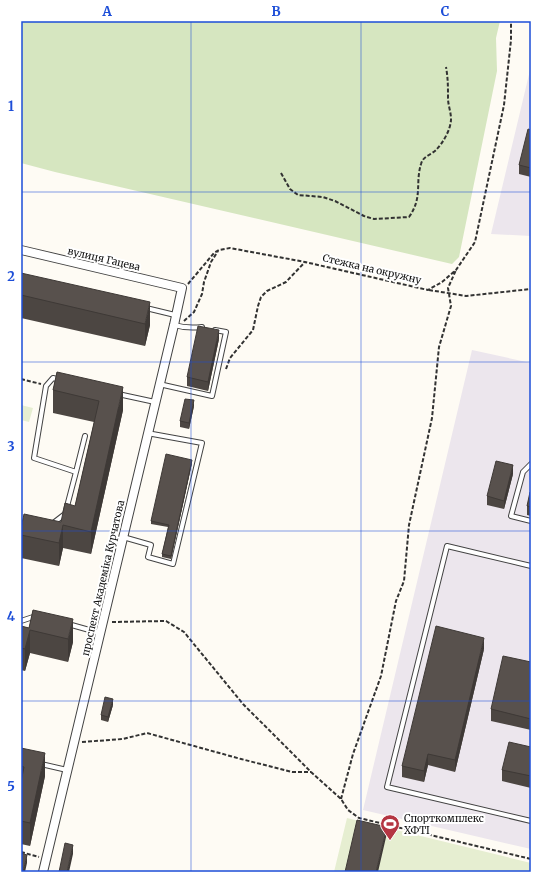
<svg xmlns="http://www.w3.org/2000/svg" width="552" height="893" viewBox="0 0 552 893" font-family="Merriweather,serif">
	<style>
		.industrial { fill: #ece6ed }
		.green { fill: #d6e6c0 }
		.pitch { fill: #e6eed1 }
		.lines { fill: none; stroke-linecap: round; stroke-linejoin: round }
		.service-casing { stroke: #434343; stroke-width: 6 }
		.minor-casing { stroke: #434343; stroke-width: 10 }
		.path { stroke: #323232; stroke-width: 2; stroke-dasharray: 4 2; stroke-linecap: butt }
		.service { stroke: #fff; stroke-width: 4 }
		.minor { stroke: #fff; stroke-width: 8 }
		.wall { fill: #4c4642 }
		.shaded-wall { fill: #3e3936 }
		.building { fill: #58514d; stroke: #3e3936 }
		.grid { fill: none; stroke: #1d4ed8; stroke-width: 1; stroke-opacity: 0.55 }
		.labels { text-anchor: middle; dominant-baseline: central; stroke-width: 4; stroke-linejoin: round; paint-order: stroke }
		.street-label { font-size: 10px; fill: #101010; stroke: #fff }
		.poi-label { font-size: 10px; fill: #101010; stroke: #fff; text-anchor: start }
		.neatline { fill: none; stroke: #1d4ed8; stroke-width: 1.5 }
		.grid-label { font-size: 13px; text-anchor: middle; font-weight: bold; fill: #1d4ed8 }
	</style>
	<rect width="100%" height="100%" fill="#fefbf4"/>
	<path class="industrial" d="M 531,66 L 531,236 L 491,234 Z
		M 472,350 L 531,363 L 531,849 L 363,810 Z"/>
	<path class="green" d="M 21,21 L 500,21 L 496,38 L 497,71 L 459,257 L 452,264 L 55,172 L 21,163 Z"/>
	<path class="pitch" d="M 21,405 L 33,408 L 29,422 L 21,420 Z
		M 347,818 L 531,863 L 531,872 L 334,872 Z"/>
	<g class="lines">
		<defs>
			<path id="service" d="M 146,308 L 175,315
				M 174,325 C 184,328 193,328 202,327
				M 61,380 L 53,378 L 46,386 L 34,458 L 76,472 L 85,436
				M 159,384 L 212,396 L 226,332 L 215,330
				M 118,394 L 155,402
				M 531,464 L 523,472 L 511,516 L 531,521
				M 52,524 L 65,514 L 76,472
				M 123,537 L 151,545 L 148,557 L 173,564 L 202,443 L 147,433
				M 531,566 L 447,546 L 387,787 L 531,821
				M 21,621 L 36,616
				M 68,624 L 100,633
				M 41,764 L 67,770"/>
			<path id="minor" d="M 21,250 L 182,288 L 174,325 L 43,872"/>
		</defs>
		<use href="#service" class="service-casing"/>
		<use href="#minor" class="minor-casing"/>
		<path class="path" d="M 281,173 L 290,189 L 298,195 L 323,197 L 335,201 L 364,216 L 374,219 L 409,217 C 423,197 415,184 421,164 C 423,156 431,155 436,150 C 443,143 451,129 451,119 C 451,112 448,105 448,98 C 448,87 448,78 446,67
			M 188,284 L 214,253 L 219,250 L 230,248 L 305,262 L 428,290 L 442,282 L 456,270 L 475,242 L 504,105 L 511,40 L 511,21
			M 429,290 L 466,296 L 531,289
			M 184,321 L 194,312 L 202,294 L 204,282 L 211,262 L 218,251
			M 226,369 L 230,358 L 253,330 L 258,306 L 261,297 L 267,291 L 286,282 L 305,262
			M 21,379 L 41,384
			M 112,622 L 166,621 L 184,632 L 243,704 L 311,772 L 341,799 L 348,810 L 359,818 L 531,859
			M 82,742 L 123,739 L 147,733 L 241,759 L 292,772 L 311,772
			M 341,799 L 353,754 L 381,676 L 396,601 L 404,581 L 409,525 L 432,418 L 439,347 L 451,306 L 448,288 L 456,270
			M 21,852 L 39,857"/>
		<use href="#service" class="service"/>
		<use href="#minor" class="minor"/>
	</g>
	<path class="wall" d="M 531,130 L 531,177 L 519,174 L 519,165 Z
		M 21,273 L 150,325 L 145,346 L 21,318 Z
		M 219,339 L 208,391 L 187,386 L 187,377 Z
		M 57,372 L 123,410 L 91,554 L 63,548 L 59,566 L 21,558 L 21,528 L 61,522 L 75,506 L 94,422 L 53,413 L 53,390 Z
		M 194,406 L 189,429 L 180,427 L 180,421 Z
		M 192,463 L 171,559 L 162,557 L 162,554 L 168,527 L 151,524 L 151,521 Z
		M 513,474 L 504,509 L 487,505 L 487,496 Z
		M 531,492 L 531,516 L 527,515 L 527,506 Z
		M 33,610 L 73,642 L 68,662 L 30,653 L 25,671 L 21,670 L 21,626 L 29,628 Z
		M 484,649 L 455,772 L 428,765 L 424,782 L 402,777 L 402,766 Z
		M 531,662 L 531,730 L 491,721 L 491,709 Z
		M 113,705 L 108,722 L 101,720 L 101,715 Z
		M 531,747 L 531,788 L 502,781 L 502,770 Z
		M 21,748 L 45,776 L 30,846 L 21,844 Z"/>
	<path class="shaded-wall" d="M 150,302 L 150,325 L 145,346 L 145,324 Z
		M 219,330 L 219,339 L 208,391 L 208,382 Z
		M 123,387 L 123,410 L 91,554 L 91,532 Z
		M 194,400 L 194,406 L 189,429 L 189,423 Z
		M 192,460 L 192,463 L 171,559 L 171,556 Z
		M 513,465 L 513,474 L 504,509 L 504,501 Z
		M 63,525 L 63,548 L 59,566 L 59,543 Z
		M 73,619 L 73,642 L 68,662 L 68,639 Z
		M 30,630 L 30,653 L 25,671 L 25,649 Z
		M 484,638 L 484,649 L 455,772 L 455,760 Z
		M 113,699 L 113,705 L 108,722 L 108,717 Z
		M 45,753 L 45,776 L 30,846 L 30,823 Z
		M 428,754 L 428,765 L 424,782 L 424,771 Z
		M 387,827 L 387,833 L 378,872 L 376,872 Z
		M 73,845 L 73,854 L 69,872 L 67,872 Z
		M 27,855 L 27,863 L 25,872 L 23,872 Z"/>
	<path class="building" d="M 528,129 L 531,130 L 531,168 L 519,165 Z
		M 21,273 L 150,302 L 145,324 L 21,295 Z
		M 198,326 L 219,330 L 208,382 L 187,377 Z
		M 57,372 L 123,387 L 91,532 L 63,525 L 59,543 L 21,535 L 21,528 L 24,514 L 61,522 L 65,503 L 75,506 L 99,401 L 53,390 Z
		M 185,399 L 194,400 L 189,423 L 180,421 Z
		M 166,454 L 192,460 L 171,556 L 162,554 L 169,525 L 151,521 Z
		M 496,461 L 513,465 L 504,501 L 487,496 Z
		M 530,492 L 531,492 L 531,507 L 527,506 Z
		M 33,610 L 73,619 L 68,639 L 30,630 L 25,649 L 21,648 L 21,626 L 29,628 Z
		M 436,626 L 484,638 L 455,760 L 428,754 L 424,771 L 402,766 Z
		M 503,656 L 531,662 L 531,719 L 491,709 Z
		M 105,697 L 113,699 L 108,717 L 101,715 Z
		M 509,742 L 531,747 L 531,776 L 502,770 Z
		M 21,748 L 45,753 L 30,823 L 21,821 L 21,782 L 24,767 L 21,766 Z
		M 357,820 L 387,827 L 376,872 L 345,872 Z
		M 65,843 L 73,845 L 67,872 L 59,872 Z
		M 21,853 L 27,855 L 23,872 L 21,872 Z"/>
	<path class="grid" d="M 191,21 L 191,872M 361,21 L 361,872M 21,192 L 531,192M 21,362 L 531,362M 21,531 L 531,531M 21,701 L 531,701"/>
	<defs>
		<symbol id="stadium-pin" viewBox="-11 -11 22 30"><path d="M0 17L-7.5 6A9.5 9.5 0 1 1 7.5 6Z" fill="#b43542" stroke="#fff"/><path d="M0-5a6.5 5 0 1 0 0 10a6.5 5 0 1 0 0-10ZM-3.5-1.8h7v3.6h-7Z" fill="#fff"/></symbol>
	</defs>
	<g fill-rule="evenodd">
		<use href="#stadium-pin" x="379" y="813" width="22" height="30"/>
	</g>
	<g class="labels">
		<g class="street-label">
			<text transform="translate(104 259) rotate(13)">вулиця Гацева</text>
			<text transform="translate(372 269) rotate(13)">Стежка на окружну</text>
			<text transform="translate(103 578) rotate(-77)">проспект Академіка Курчатова</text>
		</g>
		<g class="poi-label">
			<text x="404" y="818">Спорткомплекс<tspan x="404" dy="12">ХФТІ</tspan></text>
		</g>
	</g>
	<rect width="552" height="893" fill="none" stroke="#ffffff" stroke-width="44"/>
	<rect x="22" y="22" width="508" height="849" class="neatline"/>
	<g class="grid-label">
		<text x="107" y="16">A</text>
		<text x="276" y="16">B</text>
		<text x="445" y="16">C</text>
		<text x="11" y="111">1</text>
		<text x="11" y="281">2</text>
		<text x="11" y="451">3</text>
		<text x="11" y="621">4</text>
		<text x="11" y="791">5</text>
	</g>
</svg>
